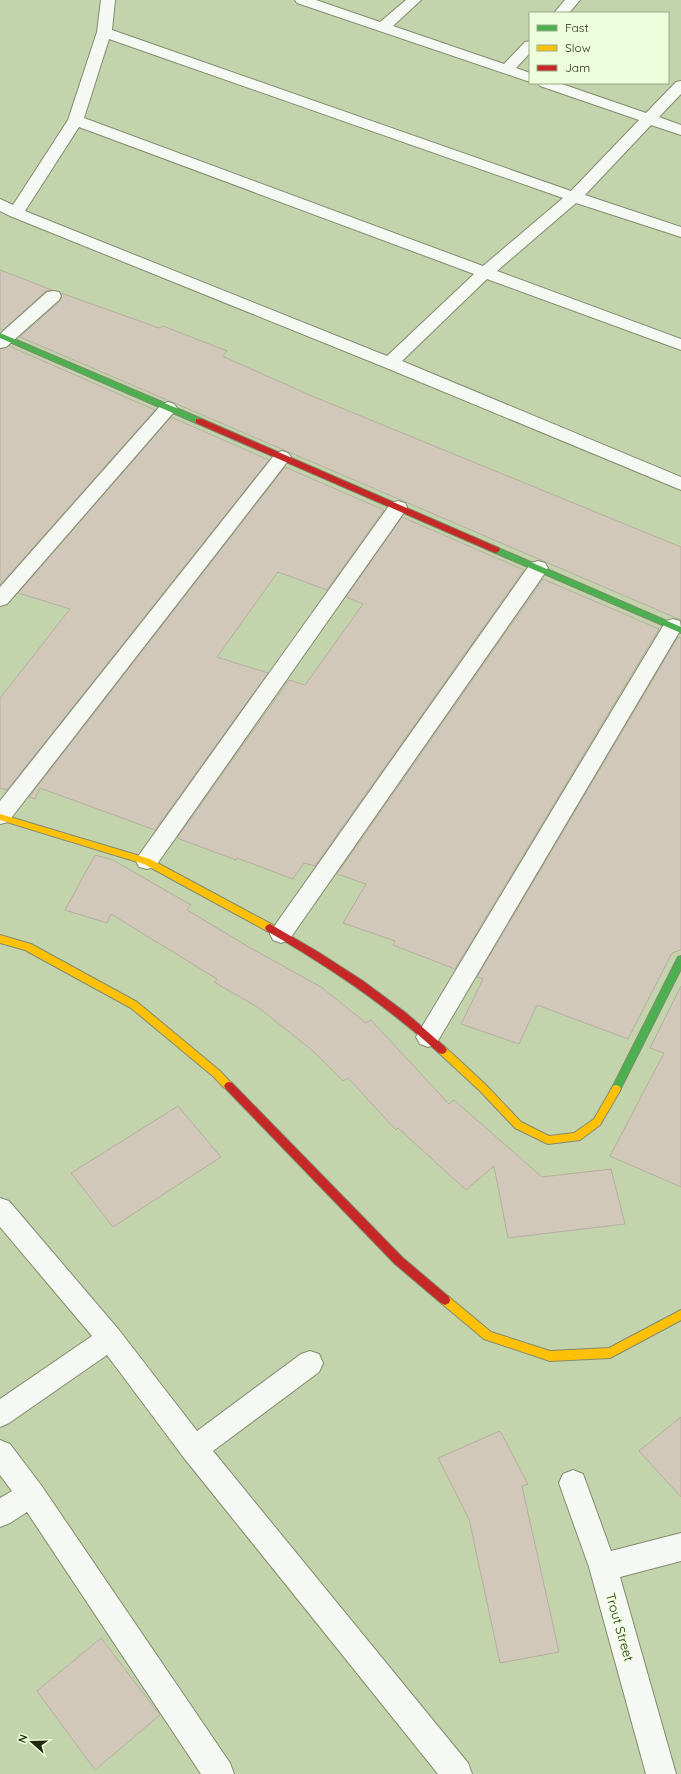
<svg xmlns="http://www.w3.org/2000/svg" width="681" height="1774" viewBox="0 0 681 1774" font-family="Quicksand,sans-serif">
	<style>
		.building { fill: #d2c8ba; stroke: #b6afa0 }
		.lines { fill: none; stroke-linecap: round; stroke-linejoin: round }
		.street-casing { stroke: #808c6e; stroke-width: 2 }
		.fast-casing { stroke: #808c6e; stroke-width: 2 }
		.slow-casing { stroke: #808c6e; stroke-width: 2 }
		.jam-casing { stroke: #808c6e; stroke-width: 2 }
		.street { fill: #f6f9f3; fill-rule: evenodd }
		.fast { fill: #4caf50; fill-rule: evenodd }
		.slow { fill: #ffc107; fill-rule: evenodd }
		.jam { fill: #c62828; fill-rule: evenodd }
		.labels { text-anchor: middle; dominant-baseline: central; stroke-width: 3; stroke-linejoin: round; paint-order: stroke }
		.near-street-label { font-size: 13px; fill: #1e290d; stroke: #eefedc }
	</style>
	<rect width="100%" height="100%" fill="#c3d4ad"/>
	<path class="building" d="M 0,270 L 52,290 L 46,291 L 3,330 L 0,329 Z
		M 61,293 L 159,328 L 163,326 L 227,351 L 222,356 L 312,396 L 681,547 L 681,620 L 20,337 L 60,301 L 62,297 Z
		M 9,346 L 155,410 L 0,585 L 0,349 Z
		M 171,417 L 269,460 L 7,790 L 0,788 L 0,698 L 70,609 L 18,593 Z
		M 285,467 L 384,510 L 327,590 L 278,572 L 217,657 L 268,673 L 155,830 L 40,788 L 35,799 L 29,797 Z
		M 402,517 L 524,570 L 315,866 L 304,863 L 293,879 L 237,858 L 236,860 L 177,838 L 289,680 L 305,685 L 363,604 L 346,597 Z
		M 543,579 L 659,629 L 455,969 L 393,945 L 395,941 L 343,923 L 366,884 L 337,874 Z
		M 678,637 L 681,638 L 681,950 L 672,953 L 628,1039 L 537,1005 L 519,1044 L 461,1024 L 483,979 L 477,977 Z
		M 95,855 L 113,860 L 191,905 L 187,910 L 247,946 L 321,987 L 366,1023 L 371,1020 L 449,1104 L 454,1100 L 542,1177 L 611,1169 L 625,1224 L 508,1238 L 494,1166 L 466,1190 L 398,1128 L 396,1130 L 348,1078 L 343,1081 L 313,1051 L 259,1008 L 214,982 L 217,979 L 111,914 L 107,923 L 65,910 Z
		M 681,986 L 681,1187 L 610,1156 L 664,1053 L 650,1048 Z
		M 178,1106 L 221,1157 L 113,1227 L 71,1173 Z
		M 681,1417 L 681,1497 L 639,1451 Z
		M 500,1431 L 528,1484 L 522,1486 L 559,1652 L 500,1663 L 469,1519 L 438,1458 Z
		M 101,1638 L 160,1715 L 95,1770 L 37,1691 Z"/>
	<g class="lines">
		<defs>
			<path id="street" d="M 101,0 L 115,0 L 112,30 L 571,191 L 639,120 L 540,86 L 538,83 L 559,83 L 646,113 L 676,82 L 681,81 L 681,94 L 659,117 L 681,125 L 681,135 L 651,125 L 585,195 L 681,227 L 681,237 L 576,203 L 497,271 L 681,339 L 681,350 L 487,279 L 402,361 L 681,477 L 681,490 L 384,367 L 10,216 L 0,211 L 0,199 L 13,205 L 68,120 L 97,32 ZM 109,39 L 563,198 L 483,266 L 84,118 ZM 79,127 L 474,274 L 387,356 L 25,211 Z
				M 295,0 L 316,0 L 380,22 L 406,0 L 421,0 L 393,26 L 504,64 L 525,42 L 530,41 L 530,53 L 516,68 L 530,73 L 530,82 L 297,3 Z
				M 565,0 L 580,0 L 569,13 L 554,13 Z
				M 53,291 L 59,292 L 61,296 L 59,300 L 6,347 L 0,348 L 0,334 L 47,292 Z
				M 168,402 L 174,404 L 177,408 L 174,412 L 7,604 L 0,606 L 0,587 L 162,404 Z
				M 282,451 L 288,453 L 291,457 L 288,461 L 8,822 L 0,824 L 0,801 L 276,453 Z
				M 398,501 L 405,503 L 407,507 L 405,511 L 155,867 L 147,869 L 139,867 L 136,861 L 139,855 L 391,503 Z
				M 538,561 L 545,563 L 548,568 L 545,573 L 289,940 L 281,943 L 273,940 L 270,934 L 273,928 L 531,563 Z
				M 673,619 L 680,621 L 681,629 L 436,1044 L 428,1047 L 420,1044 L 416,1037 L 420,1030 L 666,621 Z
				M 0,1198 L 9,1201 L 119,1330 L 197,1431 L 301,1354 L 310,1351 L 319,1354 L 323,1363 L 319,1372 L 213,1451 L 468,1763 L 472,1774 L 438,1774 L 184,1458 L 107,1355 L 9,1423 L 0,1427 L 0,1399 L 92,1336 L 0,1227 Z
				M 0,1440 L 10,1444 L 41,1485 L 230,1763 L 234,1774 L 201,1774 L 27,1512 L 10,1523 L 0,1527 L 0,1498 L 12,1491 L 0,1475 Z
				M 573,1470 L 583,1474 L 611,1551 L 681,1533 L 681,1561 L 620,1577 L 676,1774 L 646,1774 L 589,1567 L 559,1483 L 563,1474 Z"/>
			<path id="fast" d="M 0,333 L 202,419 L 203,421 L 202,423 L 196,423 L 0,338 Z
				M 496,547 L 681,627 L 681,633 L 493,552 L 492,550 Z
				M 681,956 L 681,969 L 619,1092 L 616,1093 L 613,1092 L 611,1089 L 613,1086 L 678,957 Z"/>
			<path id="slow" d="M 0,814 L 150,859 L 273,925 L 275,928 L 273,931 L 267,931 L 144,864 L 0,820 Z
				M 0,935 L 31,944 L 137,1002 L 220,1071 L 234,1086 L 232,1089 C 225,1092 219,1082 214,1077 L 131,1008 L 25,950 L 0,943 Z
				M 442,1046 L 445,1047 L 486,1085 L 521,1122 L 549,1136 L 574,1133 L 594,1119 L 613,1086 L 616,1085 L 619,1086 L 621,1089 L 600,1125 L 580,1140 L 548,1144 L 515,1128 L 480,1091 L 439,1053 L 437,1050 L 439,1047 Z
				M 445,1295 L 449,1297 L 491,1332 L 550,1351 L 609,1348 L 681,1310 L 681,1320 L 610,1358 L 550,1361 L 484,1339 L 441,1303 L 440,1300 L 441,1297 Z"/>
			<path id="jam" d="M 196,419 L 202,419 L 499,548 L 500,550 L 496,553 L 493,552 L 196,423 Z
				M 270,924 L 318,952 L 363,981 L 406,1013 L 445,1047 L 447,1050 L 445,1053 L 442,1054 L 439,1053 C 386,1005 328,966 267,931 L 265,928 L 267,925 Z
				M 229,1082 L 232,1083 L 403,1258 L 449,1297 L 450,1300 L 449,1303 L 445,1305 L 441,1303 L 395,1264 L 226,1089 L 224,1086 L 226,1083 Z"/>
		</defs>
		<use href="#street" class="street-casing"/>
		<use href="#fast" class="fast-casing"/>
		<use href="#slow" class="slow-casing"/>
		<use href="#jam" class="jam-casing"/>
		<use href="#street" class="street"/>
		<use href="#fast" class="fast"/>
		<use href="#slow" class="slow"/>
		<use href="#jam" class="jam"/>
	</g>
	<g class="labels">
		<g class="near-street-label">
			<text transform="translate(620 1627) rotate(74)">Trout Street</text>
		</g>
	</g>
	<rect x="529" y="12" width="140" height="72" fill="#eefedc" stroke="#9ba989"/>
	<rect x="537" y="25" width="20" height="6" fill="#4caf50" stroke="#9ba989"/>
	<text x="565" y="32" font-size="12" fill="#1e290d">Fast</text>
	<rect x="537" y="45" width="20" height="6" fill="#ffc107" stroke="#9ba989"/>
	<text x="565" y="52" font-size="12" fill="#1e290d">Slow</text>
	<rect x="537" y="65" width="20" height="6" fill="#c62828" stroke="#9ba989"/>
	<text x="565" y="72" font-size="12" fill="#1e290d">Jam</text>
	<g transform="translate(32 1742) rotate(290)" stroke="#eefedc" stroke-width="3" paint-order="stroke">
	<path d="M0-3L7 15L0 10L-7 15Z" fill="#1e290d"/>
	<text y="-6" font-size="11" font-weight="bold" text-anchor="middle" fill="#1e290d">N</text>
	</g>
</svg>
